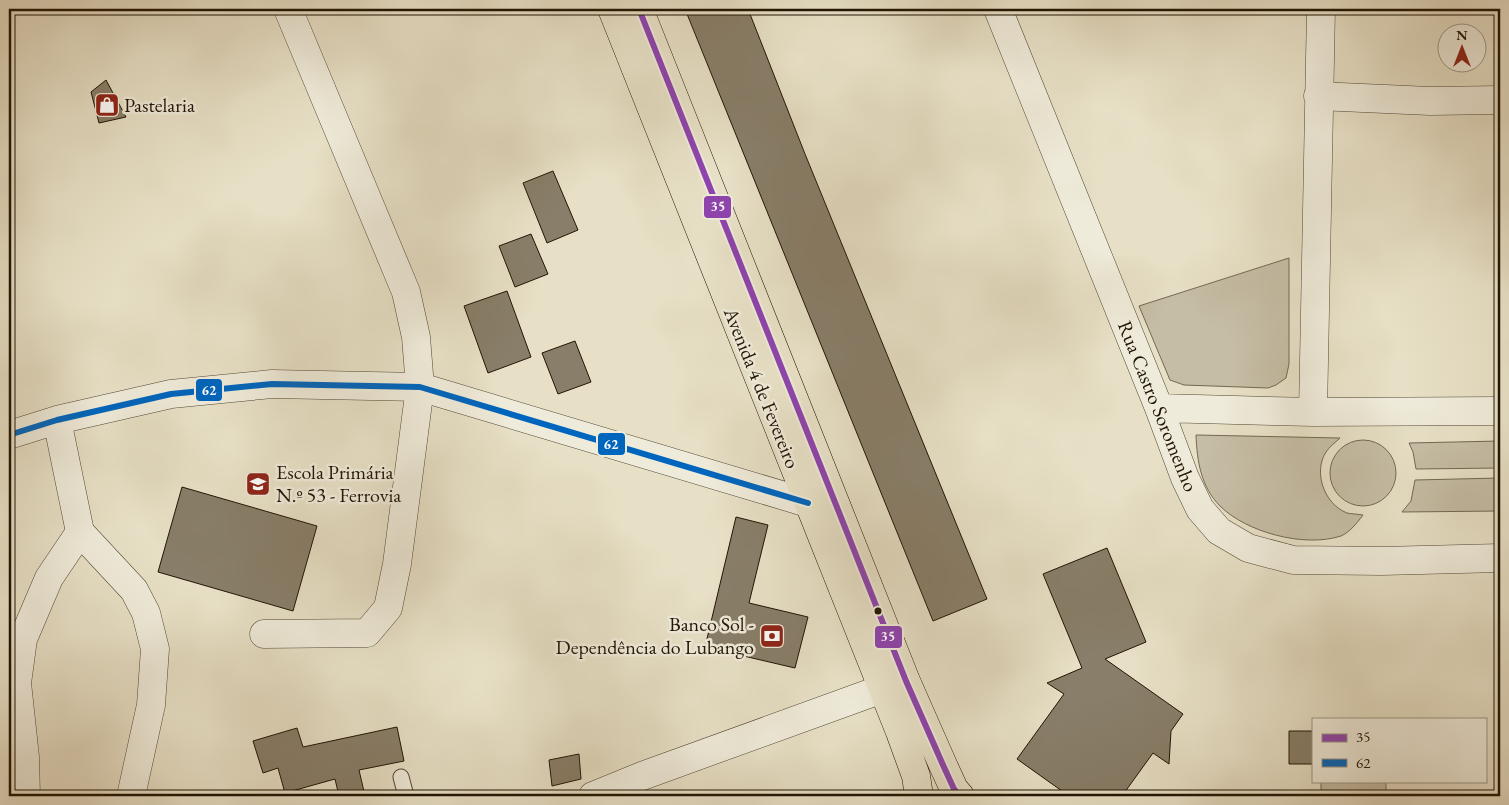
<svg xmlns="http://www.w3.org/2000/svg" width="1509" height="805" viewBox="0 0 1509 805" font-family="'EB Garamond',serif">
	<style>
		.green { fill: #c5bda5; stroke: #736854 }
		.building { fill: #887e69; stroke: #211404 }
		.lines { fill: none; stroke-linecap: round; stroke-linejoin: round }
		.service-casing { stroke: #524734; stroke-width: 17 }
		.minor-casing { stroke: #524734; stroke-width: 29 }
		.primary-casing { stroke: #211404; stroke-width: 29 }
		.service { stroke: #efebda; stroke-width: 15 }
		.minor { stroke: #efebda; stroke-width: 28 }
		.primary { stroke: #e7e0c6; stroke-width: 28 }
		.bus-1-casing { stroke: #efebda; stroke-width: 10 }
		.bus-2-casing { stroke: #efebda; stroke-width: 10 }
		.bus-1 { stroke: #8e44ad; stroke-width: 6 }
		.bus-2 { stroke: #0065bd; stroke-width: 6 }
		.bus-dot { fill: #211404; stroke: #efebda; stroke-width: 2 }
		.labels { text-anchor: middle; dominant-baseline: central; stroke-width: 5; stroke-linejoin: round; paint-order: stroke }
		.poi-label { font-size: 20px; fill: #211404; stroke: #efebda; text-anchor: start }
		.street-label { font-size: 20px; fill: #211404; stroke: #efebda }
		.line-badge { stroke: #efebda; stroke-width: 2 }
		.badge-label { font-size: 14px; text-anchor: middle; font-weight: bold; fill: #fff }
	</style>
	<rect width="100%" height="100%" fill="#e7e0c6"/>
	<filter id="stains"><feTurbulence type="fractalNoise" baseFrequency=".004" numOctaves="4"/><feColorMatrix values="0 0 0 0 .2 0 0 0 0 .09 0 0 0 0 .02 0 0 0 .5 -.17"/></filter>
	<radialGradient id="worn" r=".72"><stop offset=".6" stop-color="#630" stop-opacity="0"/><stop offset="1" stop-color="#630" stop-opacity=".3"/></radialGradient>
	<path class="green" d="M 1289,258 L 1289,364 L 1286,378 L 1276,385 L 1268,388 L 1184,385 L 1170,380 L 1139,306 Z
		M 1196,435 L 1340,438 C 1336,442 1329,447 1326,452 C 1313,472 1324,504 1347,513 C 1351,514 1358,514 1363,515 C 1357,523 1350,532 1341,536 C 1304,548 1246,532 1220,506 C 1201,487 1197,461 1196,435 Z
		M1330 473a33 33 0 1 1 66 0a33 33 0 1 1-66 0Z
		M 1500,441 L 1500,468 L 1416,469 L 1413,452 L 1409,443 Z
		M 1500,478 L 1500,511 L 1402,512 L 1411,501 L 1415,480 Z
		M 1321,781 L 1386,781 L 1386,796 L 1321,796 Z"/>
	<path class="building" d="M 685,9 L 748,9 L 805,154 L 987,599 L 933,621 Z
		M 106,80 L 126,117 L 99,123 L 91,92 Z
		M 553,171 L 578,230 L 547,243 L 523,183 Z
		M 531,234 L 548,274 L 515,287 L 499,246 Z
		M 507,291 L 531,357 L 488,373 L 464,306 Z
		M 575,341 L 591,382 L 558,394 L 542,353 Z
		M 182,487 L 317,526 L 293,611 L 158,572 Z
		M 736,517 L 768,525 L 749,603 L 808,617 L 795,668 L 705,647 Z
		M 1107,548 L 1146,642 L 1105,659 L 1183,714 L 1171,731 L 1169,764 L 1153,753 L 1122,796 L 1069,796 L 1017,759 L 1064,694 L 1047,683 L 1082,668 L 1043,574 Z
		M 397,727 L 404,761 L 359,770 L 365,796 L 339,796 L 335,779 L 285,793 L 278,768 L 263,773 L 253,741 L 297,728 L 303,747 Z
		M 1289,731 L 1313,731 L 1313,764 L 1289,764 Z
		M 579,754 L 581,779 L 552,786 L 549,760 Z"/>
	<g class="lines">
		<defs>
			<path id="service" d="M 401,777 L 406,796"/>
			<path id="minor" d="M 998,9 L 1159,408 L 1185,478 L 1200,509 L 1219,531 L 1248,548 L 1293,560 L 1382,561 L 1500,558
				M 1318,96 L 1430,101 L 1500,100
				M 1159,408 L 1313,412 L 1500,411
				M 1313,412 L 1321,9
				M 57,420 L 80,532 L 134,590 L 146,613 L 155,649 L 151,705 L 131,796
				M 9,435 L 57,420 L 171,394 L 272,384 L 420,387 L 808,503
				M 264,634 L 367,633 L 388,608 L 397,564 L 420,387 L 416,337 L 406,292 L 288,9
				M 26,796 L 25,757 L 17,683 L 23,639 L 49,578 L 80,532
				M 593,796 L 642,776 L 882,689"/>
			<path id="primary" d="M 612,9 L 900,732 L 916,776 L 919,796
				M 639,9 L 906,681 L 943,765 L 954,789 L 960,796"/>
		</defs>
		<use href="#service" class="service-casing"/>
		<use href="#minor" class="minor-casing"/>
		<use href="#primary" class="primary-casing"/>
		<use href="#service" class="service"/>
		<use href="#minor" class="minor"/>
		<use href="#primary" class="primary"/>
		<defs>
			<path id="bus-1" d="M 639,9 L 906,681 L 943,765 L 954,789 L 960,796"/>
			<path id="bus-2" d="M 9,435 L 57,420 L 171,394 L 272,384 L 420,387 L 808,503"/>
		</defs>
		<use href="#bus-1" class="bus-1-casing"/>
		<use href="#bus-2" class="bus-2-casing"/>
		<use href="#bus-1" class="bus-1"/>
		<use href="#bus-2" class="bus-2"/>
	</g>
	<defs>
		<symbol id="shop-square" viewBox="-11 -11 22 22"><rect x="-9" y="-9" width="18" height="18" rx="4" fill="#8f2418" stroke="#efebda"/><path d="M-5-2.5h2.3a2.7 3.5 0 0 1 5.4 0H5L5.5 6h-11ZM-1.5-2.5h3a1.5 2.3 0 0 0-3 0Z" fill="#fff"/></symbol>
		<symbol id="school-square" viewBox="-11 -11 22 22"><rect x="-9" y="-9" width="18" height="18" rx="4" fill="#8f2418" stroke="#efebda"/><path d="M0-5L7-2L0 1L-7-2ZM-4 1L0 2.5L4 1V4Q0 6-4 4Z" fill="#fff"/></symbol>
		<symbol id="bank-square" viewBox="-11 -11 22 22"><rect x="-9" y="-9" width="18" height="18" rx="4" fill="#8f2418" stroke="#efebda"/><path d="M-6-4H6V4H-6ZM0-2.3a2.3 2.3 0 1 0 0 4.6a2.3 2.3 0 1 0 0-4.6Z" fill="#fff"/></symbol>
	</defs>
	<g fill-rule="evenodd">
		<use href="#shop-square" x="93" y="91" width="28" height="28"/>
		<use href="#school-square" x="244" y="470" width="28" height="28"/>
		<use href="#bank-square" x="758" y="622" width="28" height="28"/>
	</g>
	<circle class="bus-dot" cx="878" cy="611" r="4.5"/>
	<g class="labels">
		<g class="poi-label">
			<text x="124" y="105">Pastelaria</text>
			<text x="276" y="472">Escola Primária<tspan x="276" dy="23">N.º 53 - Ferrovia</tspan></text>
			<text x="754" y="624" text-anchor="end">Banco Sol -<tspan x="754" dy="23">Dependência do Lubango</tspan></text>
		</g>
		<g class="street-label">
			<text transform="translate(762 388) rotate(68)">Avenida 4 de Fevereiro</text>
			<text transform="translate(1158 406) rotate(68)">Rua Castro Soromenho</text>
		</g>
	</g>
	<g class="line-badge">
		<rect x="703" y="195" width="29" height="24" rx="5" fill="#8e44ad"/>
		<rect x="195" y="378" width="28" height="24" rx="5" fill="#0065bd"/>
		<rect x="597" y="432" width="29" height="24" rx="5" fill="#0065bd"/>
		<rect x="874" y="625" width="29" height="24" rx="5" fill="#8e44ad"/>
	</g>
	<g class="badge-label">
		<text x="718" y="211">35</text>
		<text x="209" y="395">62</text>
		<text x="611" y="449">62</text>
		<text x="888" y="641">35</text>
	</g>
	<rect width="1509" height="805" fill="none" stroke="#e7e0c6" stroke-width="30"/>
	<rect x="10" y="10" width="1489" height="785" fill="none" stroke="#211404" stroke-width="2.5"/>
	<rect x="15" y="15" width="1479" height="775" fill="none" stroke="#211404"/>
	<rect x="1312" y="718" width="175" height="65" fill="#efebda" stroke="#9d9584"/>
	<rect x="1322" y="734" width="25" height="8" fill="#8e44ad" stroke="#9d9584"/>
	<text x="1356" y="742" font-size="15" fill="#211404">35</text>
	<rect x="1322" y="759" width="25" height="8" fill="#0065bd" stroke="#9d9584"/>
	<text x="1356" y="768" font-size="15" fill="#211404">62</text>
	<g transform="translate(1462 48)"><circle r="24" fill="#efebda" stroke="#9d9584"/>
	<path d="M0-4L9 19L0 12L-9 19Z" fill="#8f2418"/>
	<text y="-8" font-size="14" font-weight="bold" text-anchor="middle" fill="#211404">N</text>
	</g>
	<rect width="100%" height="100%" filter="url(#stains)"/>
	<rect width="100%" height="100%" fill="url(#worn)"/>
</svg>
